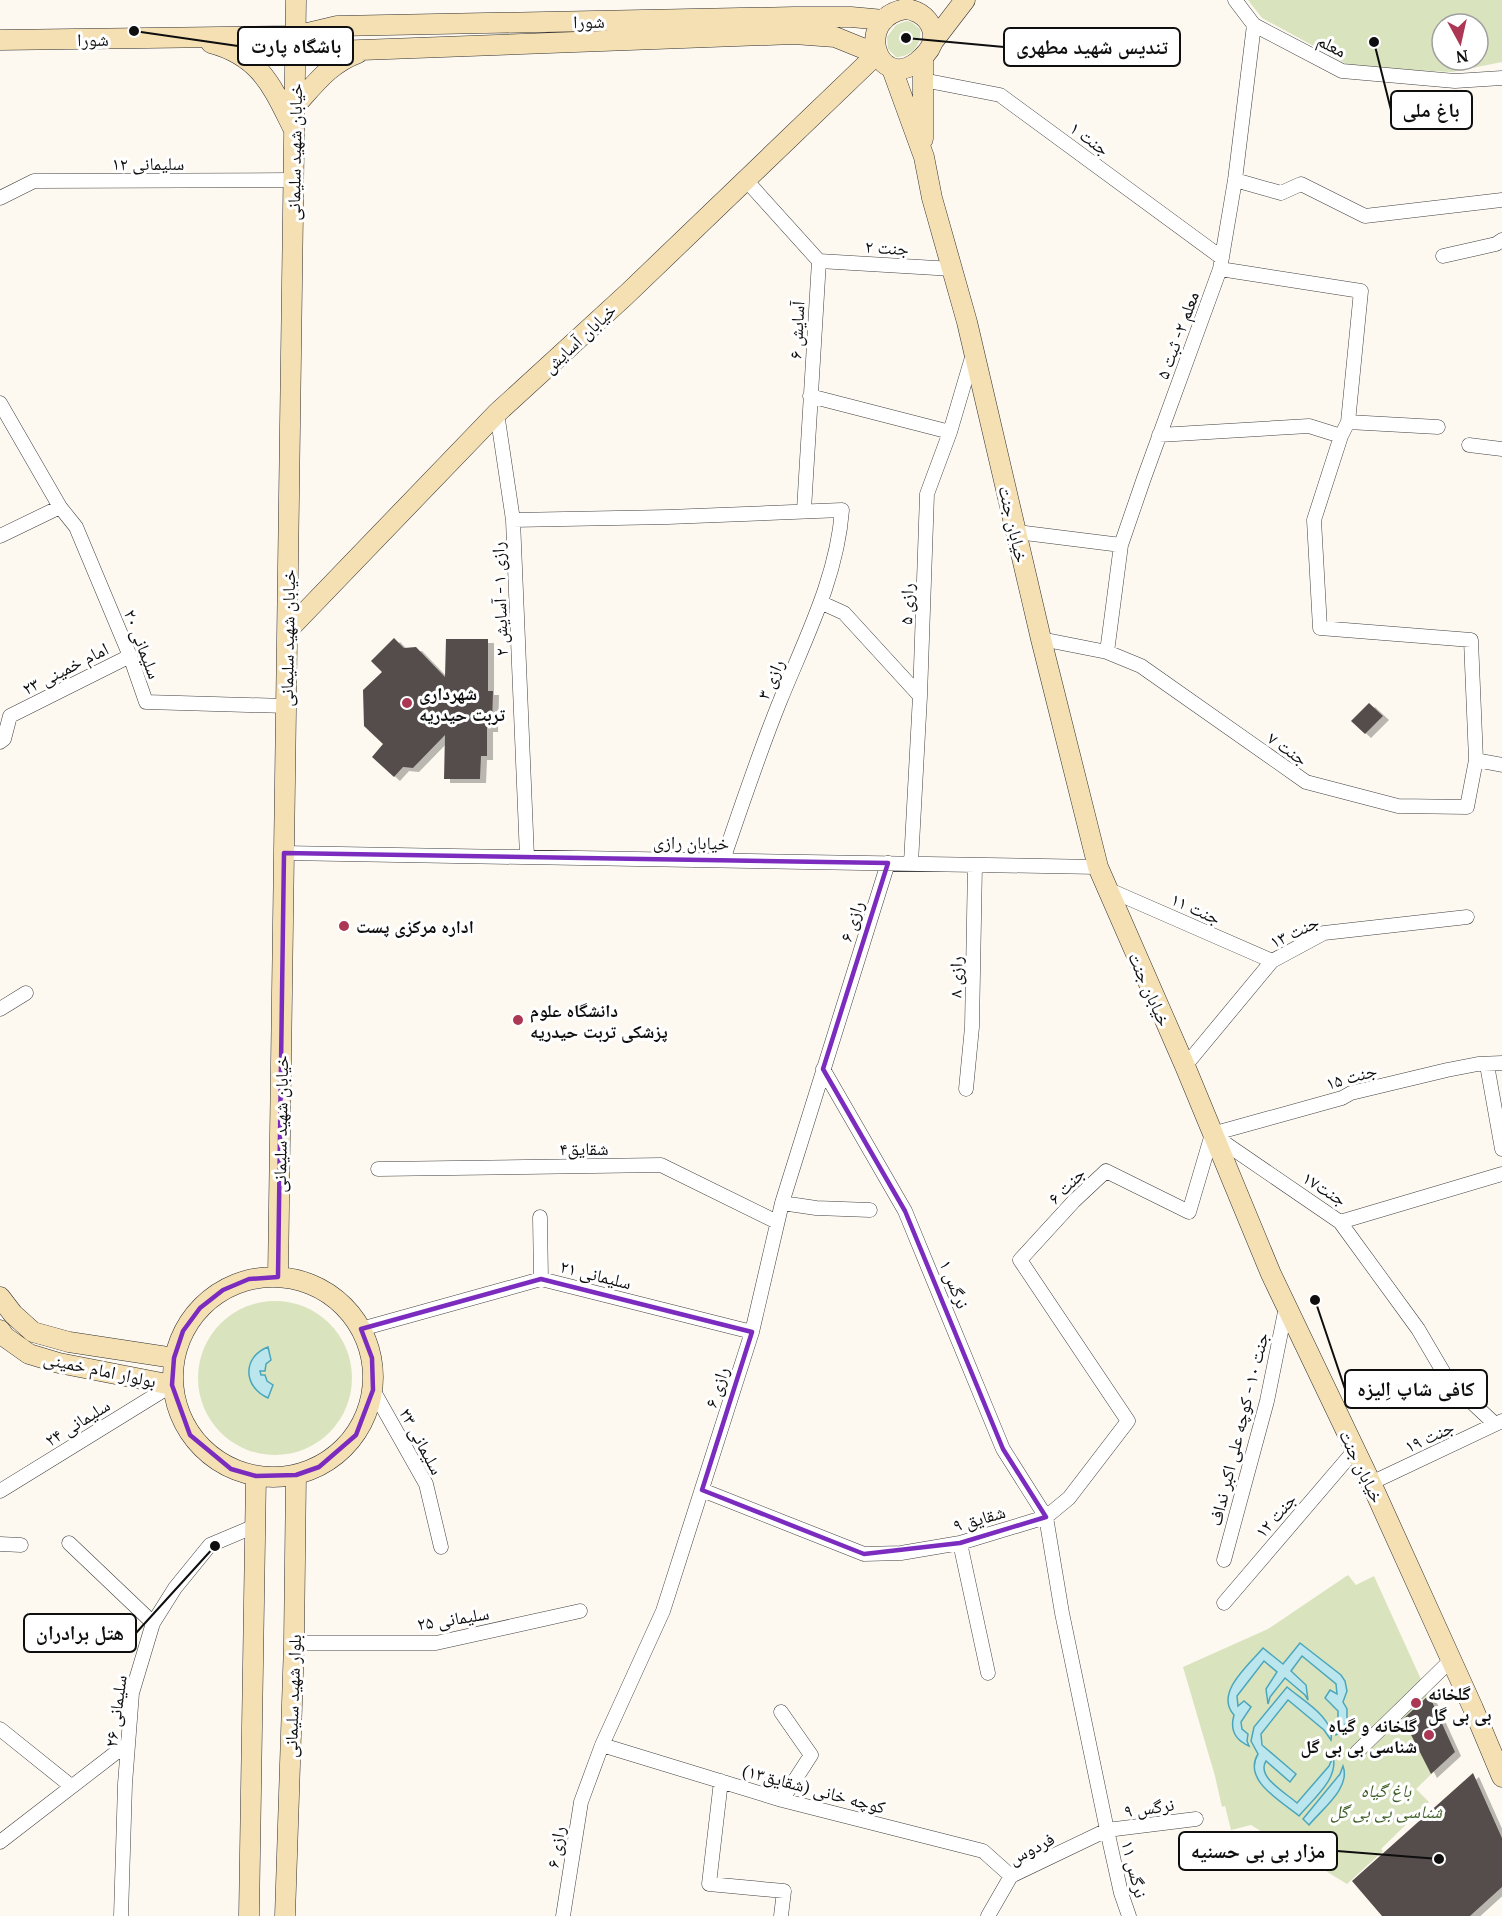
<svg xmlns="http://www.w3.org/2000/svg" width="1502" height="1916" viewBox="0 0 1502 1916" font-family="'PT Serif','Noto Naskh Arabic',serif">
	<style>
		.green { fill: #d9e4be; fill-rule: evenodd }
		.water { fill: #bbe6ee; stroke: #4ba6bc; stroke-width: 1.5 }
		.building { fill: #554d4b; filter: url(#shadow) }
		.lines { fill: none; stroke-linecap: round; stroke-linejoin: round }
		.street-casing { stroke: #414141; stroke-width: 15 }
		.secondary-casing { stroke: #303030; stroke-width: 21 }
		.street { stroke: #fff; stroke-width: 14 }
		.secondary { stroke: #f5e0b3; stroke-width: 20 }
		.marked { fill: none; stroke: #7b2cbf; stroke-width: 4.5; stroke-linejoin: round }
		.poi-dot { fill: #ac3754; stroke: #fff; stroke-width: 2 }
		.labels { text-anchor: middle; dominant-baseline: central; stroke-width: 6; stroke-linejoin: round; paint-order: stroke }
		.street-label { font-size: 18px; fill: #0e0e0e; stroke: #fff }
		.poi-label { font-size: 18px; font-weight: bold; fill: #0e0e0e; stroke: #fff; text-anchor: start }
		.park-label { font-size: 18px; font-style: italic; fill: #3d5d26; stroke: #fff }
		.leader { fill: none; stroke: #0e0e0e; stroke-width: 2 }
		.callout-dot { fill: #0e0e0e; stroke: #fff; stroke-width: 2 }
		.callout { fill: #fff; stroke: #0e0e0e; stroke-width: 2 }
		.callout-label { font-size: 20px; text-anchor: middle; font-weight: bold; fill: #0e0e0e }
	</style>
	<defs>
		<filter id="shadow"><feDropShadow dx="6" dy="4" stdDeviation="0" flood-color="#0004"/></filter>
	</defs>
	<rect width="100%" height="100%" fill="#fdf8f0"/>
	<path class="green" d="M 1248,0 L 1502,0 L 1502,62 L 1452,72 L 1352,67 L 1262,18 ZM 1442,24 L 1478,24 L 1478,60 L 1442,60 Z
		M 906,21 L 911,22 L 920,29 C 922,45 911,57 896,57 L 888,49 L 887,37 L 896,25 Z
		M198 1378a77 77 0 1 1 154 0a77 77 0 1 1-154 0Z
		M 1348,1575 L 1356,1585 L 1374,1576 L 1454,1752 L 1416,1789 L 1429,1802 L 1381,1849 L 1383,1851 L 1347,1884 L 1251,1825 L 1231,1830 L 1225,1806 L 1222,1807 L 1215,1776 L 1183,1667 L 1268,1629 Z"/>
	<path class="water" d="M 268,1347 L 271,1360 L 266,1364 L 265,1371 L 260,1371 L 261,1375 L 265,1375 L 267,1381 L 273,1385 L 268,1398 C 243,1387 242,1357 268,1347 Z
		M 1300,1643 L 1341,1675 L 1345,1681 L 1347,1691 L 1343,1702 L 1347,1709 L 1347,1719 L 1343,1730 L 1336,1735 L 1334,1724 L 1338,1718 L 1338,1711 L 1325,1698 L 1330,1690 L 1337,1694 L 1336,1684 L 1302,1656 L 1291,1671 L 1306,1685 L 1308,1700 L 1305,1695 L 1285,1678 L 1270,1697 L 1268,1704 L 1266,1689 L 1277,1672 L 1264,1661 L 1237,1696 L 1238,1706 L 1244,1701 L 1251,1707 L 1241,1722 L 1242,1729 L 1248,1734 L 1247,1741 L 1249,1746 C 1235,1740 1230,1729 1234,1715 C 1214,1693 1249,1665 1263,1648 L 1283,1664 Z
		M 1287,1687 C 1302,1700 1335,1718 1331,1740 L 1324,1730 L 1288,1700 L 1261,1734 L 1262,1745 L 1296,1774 L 1290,1782 L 1266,1761 C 1256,1777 1286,1793 1297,1803 L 1329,1766 L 1333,1757 C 1339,1779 1312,1800 1299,1816 C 1281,1801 1242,1780 1258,1754 L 1251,1741 L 1254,1727 Z
		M 1343,1766 C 1351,1788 1322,1809 1309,1825 L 1303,1819 L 1340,1774 Z"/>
	<path class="building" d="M 394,638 L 404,648 L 416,647 L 445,677 L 446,639 L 488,639 L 488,691 L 493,691 L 492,728 L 487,728 L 487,756 L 481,756 L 480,779 L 444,779 L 445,735 L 413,768 L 403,767 L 394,777 L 372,757 L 383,744 L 364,726 L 363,690 L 382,672 L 371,661 Z
		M 1369,703 L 1383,716 L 1365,734 L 1351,721 Z
		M 1429,1695 L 1455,1752 L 1431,1774 L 1403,1719 Z
		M 1473,1773 L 1502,1838 L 1502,1887 L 1470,1916 L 1382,1916 L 1352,1881 Z"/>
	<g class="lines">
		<defs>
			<path id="street" d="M 1235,0 L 1254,25 L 1342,71 L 1455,81 L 1502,78
				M 923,80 L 1000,95 L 1222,258
				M 745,179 L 819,261 L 804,510
				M 1235,180 L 1281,193 L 1301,184 L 1365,216 L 1502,200
				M 0,198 L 34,181 L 294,180
				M 1443,256 L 1496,244 L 1502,240
				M 819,261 L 953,269
				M 1220,269 L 1361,291 L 1348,422 L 1341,436 L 1314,520 L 1320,628 L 1471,640 L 1476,760
				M 810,396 L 950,432
				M 0,403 L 60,507 L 76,527 L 130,656 L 146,702 L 286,706
				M 497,413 L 513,520 L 527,857
				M 1348,422 L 1438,427
				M 1159,435 L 1309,426 L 1341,436
				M 1469,445 L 1502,449
				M 513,520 L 668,517 L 842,510 C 837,578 805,639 780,701 C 759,753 741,807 723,860
				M 1017,532 L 1121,545
				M 0,536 L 60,507
				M 822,603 L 844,613 L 920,696
				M 1041,639 L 1107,652 L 1141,666 L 1306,782 L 1398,806 L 1467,807 L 1476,760 L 1502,765
				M 1107,652 L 1121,545 L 1144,478 L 1220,269 L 1235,180 L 1254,25
				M 0,742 L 4,739 L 10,716 L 130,656
				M 284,853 L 1098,867
				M 911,863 L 920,696 L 927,494 L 950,432 L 973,354
				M 1105,888 L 1272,961
				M 0,1009 L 26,993
				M 1487,1065 L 1502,1149
				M 1185,1066 L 1272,961 L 1324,933 L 1467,917
				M 823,1069 L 905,1211 L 1003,1449 L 1046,1517 L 1062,1613 L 1107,1830 L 1121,1893 L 1129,1916
				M 966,1089 L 972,1027 L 975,865
				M 1212,1134 L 1342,1098 L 1351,1093 L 1447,1070 L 1478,1064 L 1502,1063
				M 1213,1135 L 1340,1222 L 1418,1329 L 1448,1380 L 1495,1424
				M 378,1169 L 661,1165 L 777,1222
				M 782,1203 L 816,1208 L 870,1210
				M 540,1217 L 541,1279
				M 1340,1222 L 1502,1174
				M 361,1329 L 541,1279 L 752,1332
				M 373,1390 L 426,1484 L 441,1547
				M 1371,1483 L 1502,1421
				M 702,1490 L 864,1554 L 901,1553 L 960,1543 L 1046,1517 L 1069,1498 L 1128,1421 L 1020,1260 L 1074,1201 L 1106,1171 L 1189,1212 L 1212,1134
				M 0,1491 L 172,1385
				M 69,1543 L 153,1623
				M 960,1543 L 988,1673
				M 0,1544 L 21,1545
				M 1224,1560 L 1267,1401 L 1286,1307
				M 1224,1603 L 1354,1451
				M 294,1643 L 436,1643 L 580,1611
				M 781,1712 L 811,1755 L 782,1800
				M 0,1729 L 71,1786
				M 602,1745 L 782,1800 L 983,1851 L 1011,1876
				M 1357,1752 L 1451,1660
				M 721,1781 L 709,1884 L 784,1891 L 781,1916
				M 0,1842 L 127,1744
				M 121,1916 L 125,1784 L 132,1693 L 153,1623 L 175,1588 L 210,1545 L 255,1526
				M 563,1916 L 581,1802 L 602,1745 L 663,1611 L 752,1332 L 782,1203 L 888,863
				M 988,1916 L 1011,1876 L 1107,1830 L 1196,1819"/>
			<path id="secondary" d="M 906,9 C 923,11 937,25 932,44 C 929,52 923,57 917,62 C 878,92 852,18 906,9 Z
				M 0,40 L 295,36 L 337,26 L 794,17 L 851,17 L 884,20
				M 211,43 C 260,56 272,86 293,128
				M 932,43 L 965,0
				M 923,58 L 923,139
				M 892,69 L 924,157 L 932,198 L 967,322 L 1041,639 L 1098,867 L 1185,1066 L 1271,1274 L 1371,1483 L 1473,1708 L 1502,1777
				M 295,106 C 315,84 330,63 358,53
				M 288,630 L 497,413 L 626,295 L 877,54 L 835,37 L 794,34 L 334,51 L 295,36
				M173 1377a100 100 0 1 1 200 0a100 100 0 1 1-200 0Z
				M 278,1277 L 296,0
				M 0,1297 L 13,1314 L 33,1332 L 69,1342 L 174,1358
				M 0,1330 L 5,1337 L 29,1354 L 59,1363 L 172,1385
				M 249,1916 L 256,1476
				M 285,1916 L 294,1643 L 296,1475"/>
		</defs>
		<use href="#street" class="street-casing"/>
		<use href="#secondary" class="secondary-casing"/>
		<use href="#street" class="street"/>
		<use href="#secondary" class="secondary"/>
	</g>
	<path class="marked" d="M 284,853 L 888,863 L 823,1069 L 905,1211 L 1003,1449 L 1046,1517 L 960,1543 L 864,1554 L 702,1490 L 752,1332 L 541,1279 L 361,1329 L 372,1358 L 373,1390 L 356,1435 L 319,1467 L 296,1475 L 256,1476 L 231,1469 L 190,1435 L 172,1385 L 174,1358 L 183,1331 L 200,1308 L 223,1290 L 249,1279 L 278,1277 Z"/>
	<g class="poi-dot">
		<circle cx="407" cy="703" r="6"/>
		<circle cx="344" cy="926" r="6"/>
		<circle cx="518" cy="1020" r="6"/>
		<circle cx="1416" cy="1703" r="6"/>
		<circle cx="1429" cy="1735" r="6"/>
	</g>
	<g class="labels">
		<g class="street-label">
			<text transform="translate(589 21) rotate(-1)">شورا</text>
			<text transform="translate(93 39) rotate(-1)">شورا</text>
			<text transform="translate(1332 45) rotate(27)">معلم</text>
			<text transform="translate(1090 138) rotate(36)">جنت ۱</text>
			<text transform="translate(294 152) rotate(-89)">خیابان شهید سلیمانی</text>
			<text x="148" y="163">سلیمانی ۱۲</text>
			<text transform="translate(887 247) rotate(3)">جنت ۲</text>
			<text transform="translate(796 330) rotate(-87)">آسایش ۶</text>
			<text transform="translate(1177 335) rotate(-70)">معلم ۲- ثبت ۵</text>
			<text transform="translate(579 338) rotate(-43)">خیابان آسایش</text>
			<text transform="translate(1014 524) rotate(77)">خیابان جنت</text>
			<text transform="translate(499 599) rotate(-92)">رازی ۱ - آسایش ۲</text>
			<text transform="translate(906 604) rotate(-88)">رازی ۵</text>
			<text transform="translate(287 638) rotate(-89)">خیابان شهید سلیمانی</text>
			<text transform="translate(143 644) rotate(69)">سلیمانی ۲۰</text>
			<text transform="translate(65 668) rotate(-27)">امام خمینی ۲۳</text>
			<text transform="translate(770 679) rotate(-67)">رازی ۳</text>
			<text transform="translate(1288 748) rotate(35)">جنت ۷</text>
			<text transform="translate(691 842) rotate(1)">خیابان رازی</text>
			<text transform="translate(1196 908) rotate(24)">جنت ۱۱</text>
			<text transform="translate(851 921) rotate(-72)">رازی ۶</text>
			<text transform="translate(1294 931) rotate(-26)">جنت ۱۳</text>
			<text transform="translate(955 977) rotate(-89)">رازی ۸</text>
			<text transform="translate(1150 989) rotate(66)">خیابان جنت</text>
			<text transform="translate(1351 1076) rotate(-16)">جنت ۱۵</text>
			<text transform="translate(280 1124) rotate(-89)">خیابان شهید سلیمانی</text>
			<text x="584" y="1148">شقایق۴</text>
			<text transform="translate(1066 1185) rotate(-45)">جنت ۶</text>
			<text transform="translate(1325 1188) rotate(32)">جنت۱۷</text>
			<text transform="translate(596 1274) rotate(14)">سلیمانی ۲۱</text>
			<text transform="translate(955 1284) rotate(68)">نرگس ۱</text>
			<text transform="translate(100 1369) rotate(12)">بولوار امام خمینی</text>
			<text transform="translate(716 1387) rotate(-72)">رازی ۶</text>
			<text transform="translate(77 1422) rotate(-32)">سلیمانی ۲۴</text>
			<text transform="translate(1238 1429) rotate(-76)">جنت ۱۰ - کوچه علی اکبر نداف</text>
			<text transform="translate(1429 1436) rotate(-25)">جنت ۱۹</text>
			<text transform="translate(422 1441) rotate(62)">سلیمانی ۲۳</text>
			<text transform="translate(1362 1466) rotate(64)">خیابان جنت</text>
			<text transform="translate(1275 1515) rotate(-49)">جنت ۱۲</text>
			<text transform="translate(979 1518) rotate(-16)">شقایق ۹</text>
			<text transform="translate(453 1618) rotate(-9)">سلیمانی ۲۵</text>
			<text transform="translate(292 1696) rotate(-88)">بلوار شهید سلیمانی</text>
			<text transform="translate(115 1711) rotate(-82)">سلیمانی ۲۶</text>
			<text transform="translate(814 1788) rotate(15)">کوچه خانی (شقایق۱۳)</text>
			<text transform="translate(1149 1807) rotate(-8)">نرگس ۹</text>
			<text transform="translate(555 1847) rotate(-81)">رازی ۶</text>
			<text transform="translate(1031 1848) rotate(-27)">فردوس</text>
			<text transform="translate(1135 1869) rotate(76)">نرگس ۱۱</text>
		</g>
		<g class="poi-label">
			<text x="419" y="693">شهرداری<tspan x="419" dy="21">تربت حیدریه</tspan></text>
			<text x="356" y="926">اداره مرکزی پست</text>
			<text x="530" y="1010">دانشگاه علوم<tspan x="530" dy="21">پزشکی تربت حیدریه</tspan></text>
			<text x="1428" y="1693">گلخانه<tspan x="1428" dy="21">بی بی گل</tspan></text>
			<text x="1417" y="1725" text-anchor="end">گلخانه و گیاه<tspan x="1417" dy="21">شناسی بی بی گل</tspan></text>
		</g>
		<g class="park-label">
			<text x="1386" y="1790">باغ گیاه<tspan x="1386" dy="21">شناسی بی بی گل</tspan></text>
		</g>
	</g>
	<path class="leader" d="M134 31L238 46M906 38L1004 47M1374 42L1391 110M1315 1300L1345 1389M215 1546L136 1633M1439 1859L1337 1851"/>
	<g class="callout-dot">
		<circle cx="134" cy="31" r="6"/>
		<circle cx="906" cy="38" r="6"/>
		<circle cx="1374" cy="42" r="6"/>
		<circle cx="1315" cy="1300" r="6"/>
		<circle cx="215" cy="1546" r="6"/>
		<circle cx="1439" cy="1859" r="6"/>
	</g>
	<g class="callout">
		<rect x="238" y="27" width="115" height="38" rx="6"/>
		<rect x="1004" y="28" width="176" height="38" rx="6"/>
		<rect x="1391" y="91" width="81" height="38" rx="6"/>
		<rect x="1345" y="1370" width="142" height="38" rx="6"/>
		<rect x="24" y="1614" width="112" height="38" rx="6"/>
		<rect x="1179" y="1832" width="158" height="38" rx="6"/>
	</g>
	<g class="callout-label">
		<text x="296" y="53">باشگاه پارت</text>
		<text x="1092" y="54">تندیس شهید مطهری</text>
		<text x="1431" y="117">باغ ملی</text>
		<text x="1416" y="1396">کافی شاپ اِلیزه</text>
		<text x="80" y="1640">هتل برادران</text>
		<text x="1258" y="1858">مزار بی بی حسنیه</text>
	</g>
	<g transform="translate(1460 42) rotate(172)"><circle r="28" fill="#ffffff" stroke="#9f9f9f" stroke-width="1.5"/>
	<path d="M0-4.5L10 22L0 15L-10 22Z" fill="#ac3754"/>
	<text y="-9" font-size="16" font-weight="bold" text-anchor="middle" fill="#0e0e0e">N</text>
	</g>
</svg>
